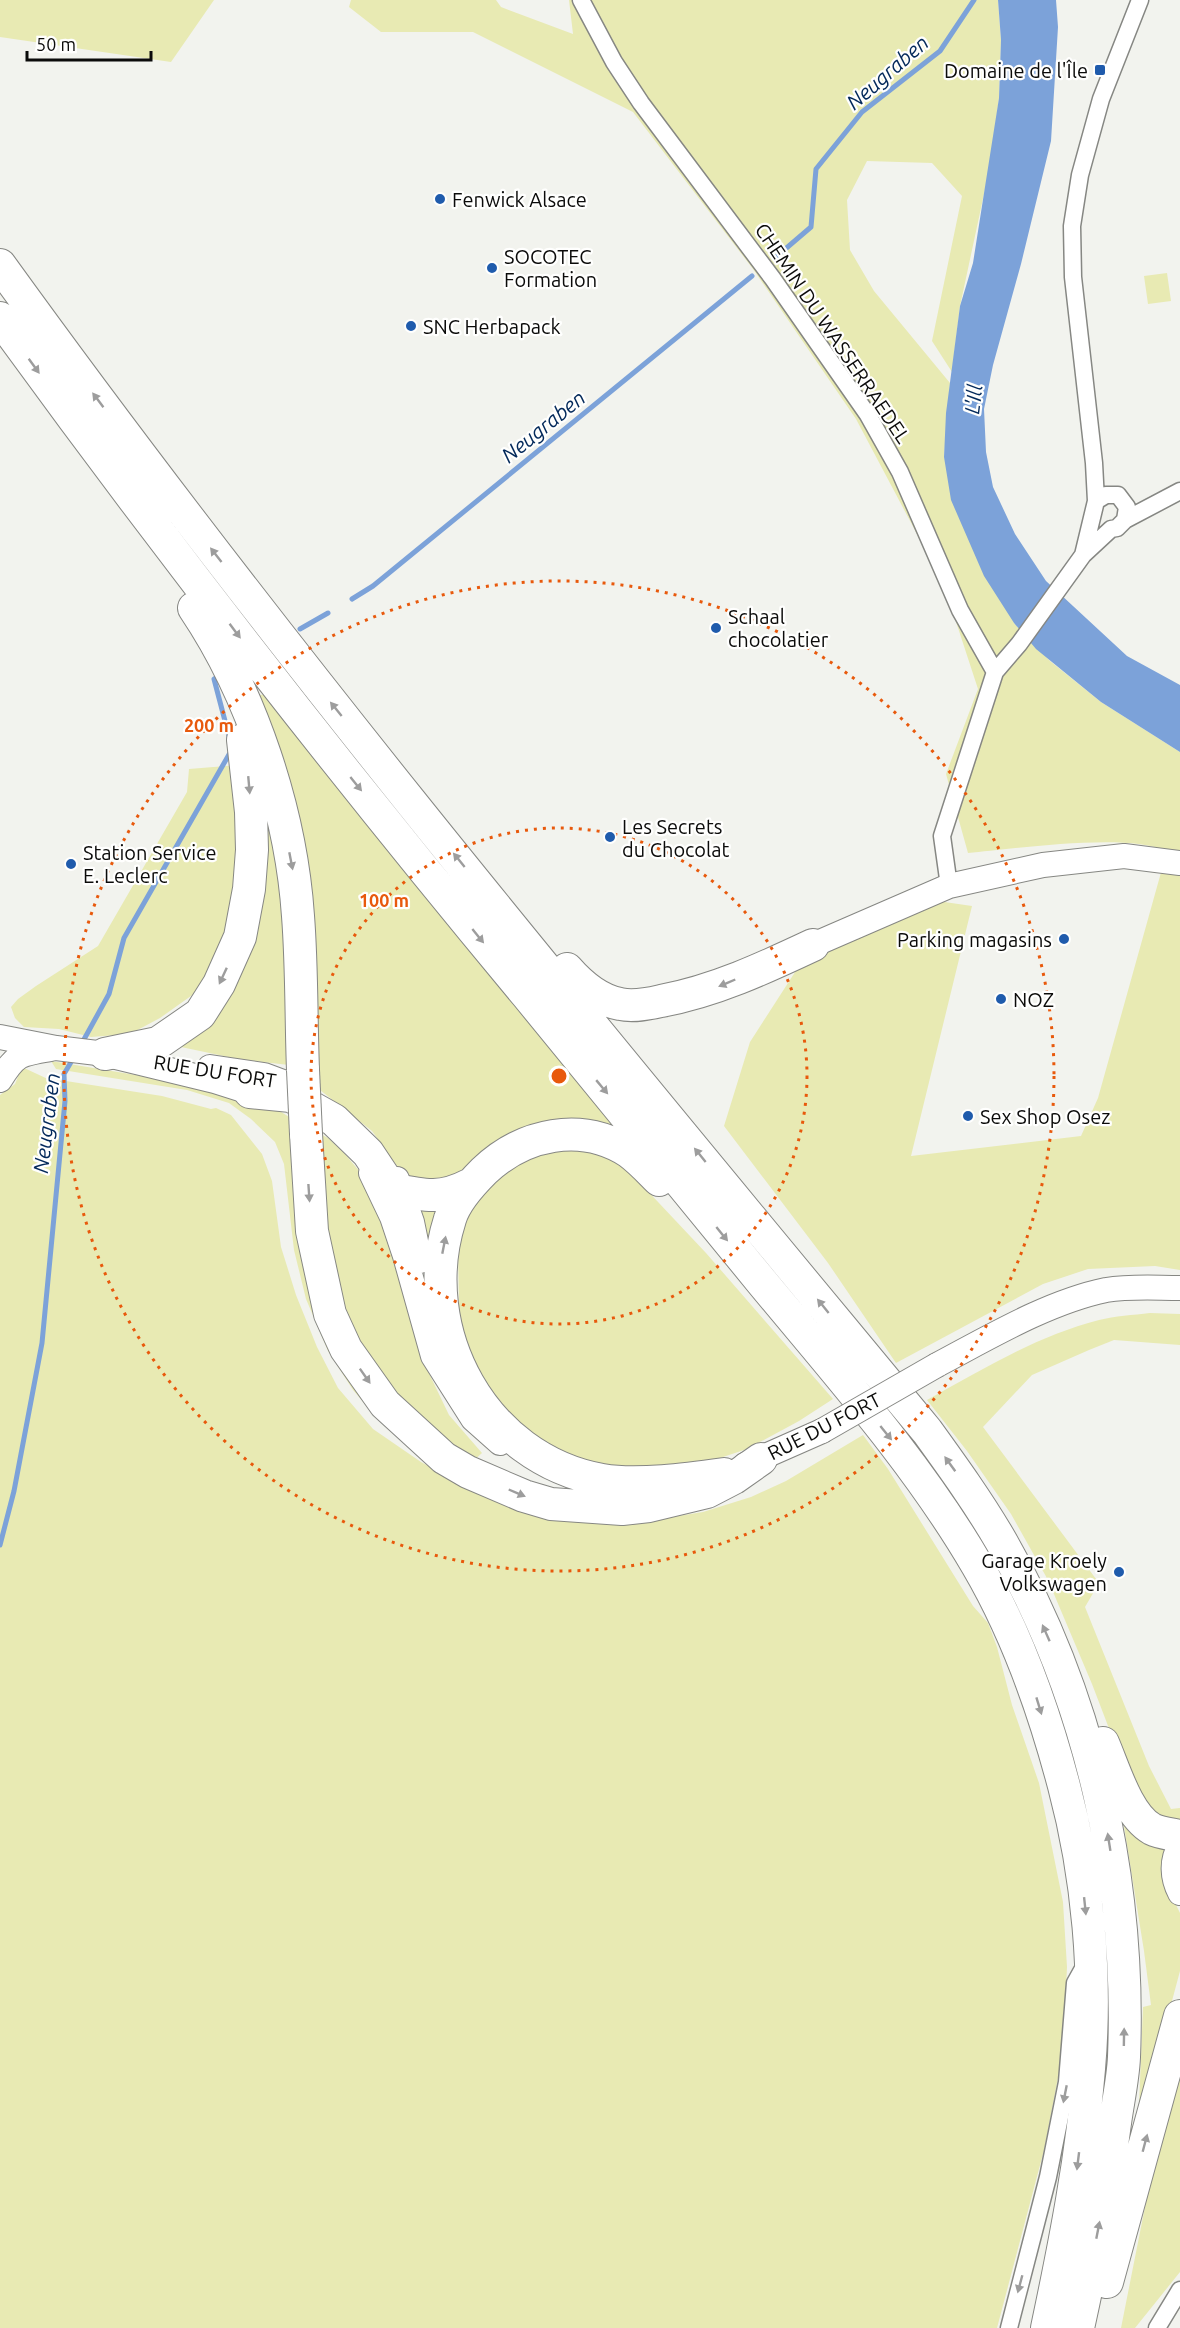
<svg xmlns="http://www.w3.org/2000/svg" width="1180" height="2328" viewBox="0 0 1180 2328" font-family="Ubuntu,sans-serif">
	<style>
		.green { fill: #e8eab3 }
		.water { fill: #7ca2d9 }
		.lines { fill: none; stroke-linecap: round; stroke-linejoin: round }
		.stream { stroke: #7ca2d9; stroke-width: 5 }
		.street-casing { stroke: #868783; stroke-width: 19 }
		.secondary-casing { stroke: #868783; stroke-width: 26 }
		.highway-casing { stroke: #868783; stroke-width: 34 }
		.street { stroke: #fff; stroke-width: 16 }
		.secondary { stroke: #fff; stroke-width: 24 }
		.highway { stroke: #fff; stroke-width: 32 }
		.secondary-bridge-casing { stroke: #868783; stroke-width: 26; stroke-linecap: butt }
		.highway-bridge-casing { stroke: #868783; stroke-width: 34; stroke-linecap: butt }
		.secondary-bridge { stroke: #fff; stroke-width: 24 }
		.highway-bridge { stroke: #fff; stroke-width: 32 }
		.oneway { fill: #9d9d9d }
		.ring { fill: none; stroke: #e8590c; stroke-width: 3; stroke-dasharray: 3 6 }
		.poi-dot { fill: #1f5bac; stroke: #fffffe; stroke-width: 2 }
		.labels { text-anchor: middle; dominant-baseline: central; stroke-width: 4.5; stroke-linejoin: round; paint-order: stroke }
		.poi-label { font-size: 20px; fill: #0b0b0a; stroke: #fffffe; text-anchor: start }
		.street-label { font-size: 20px; fill: #0b0b0a; stroke: #fffffe }
		.water-label { font-size: 21px; font-style: italic; fill: #03295a; stroke: #fffffe }
		.centre { fill: #e8590c; stroke: #fffffe; stroke-width: 3 }
		.ring-label { font-size: 18px; text-anchor: middle; font-weight: bold; fill: #e8590c; stroke: #fffffe; stroke-width: 4.5; stroke-linejoin: round; paint-order: stroke }
	</style>
	<rect width="100%" height="100%" fill="#f2f3ee"/>
	<path class="green" d="M 0,0 L 214,0 L 171,62 L 0,37 Z
		M 351,0 L 496,0 L 501,7 L 573,34 L 569,0 L 998,0 L 1001,40 L 999,98 L 990,166 L 960,306 L 952,372 L 932,341 L 962,196 L 932,163 L 867,161 L 847,200 L 850,250 L 874,291 L 950,383 L 944,457 L 1014,623 L 1050,661 L 1101,702 L 1180,752 L 1180,1270 L 1155,1266 L 1088,1269 L 1043,1284 L 896,1363 L 828,1263 L 724,1126 L 750,1042 L 797,969 L 917,898 L 972,906 L 911,1156 L 1081,1136 L 1098,1098 L 1167,851 C 1126,832 1016,849 968,853 L 946,774 L 978,689 L 944,585 L 856,419 L 753,269 L 633,112 L 473,32 L 381,32 L 349,7 Z
		M 1167,273 L 1171,301 L 1148,304 L 1144,276 Z
		M 252,694 L 264,695 L 443,916 L 632,1142 L 526,1129 L 495,1141 L 452,1181 L 427,1184 L 402,1173 L 372,1131 L 320,1090 L 312,991 Z
		M 238,765 L 243,837 L 220,958 L 198,991 L 160,1018 L 130,1034 L 91,1037 L 59,1029 L 24,1027 L 15,1018 L 11,1007 L 18,999 L 36,986 L 98,946 L 187,792 L 189,769 Z
		M 268,807 L 285,879 L 289,1065 L 238,1059 L 181,1047 L 203,1028 Z
		M 51,1061 L 209,1087 L 270,1105 L 294,1120 L 302,1225 L 406,1442 L 403,1442 L 376,1417 L 353,1390 L 328,1351 L 306,1299 L 294,1250 L 284,1164 L 275,1142 L 251,1119 L 229,1103 L 187,1090 L 56,1069 Z
		M 22,1067 L 50,1080 L 66,1081 L 162,1096 L 211,1109 L 216,1108 L 231,1115 L 262,1154 L 272,1181 L 281,1247 L 296,1295 L 317,1347 L 338,1388 L 373,1429 L 421,1462 L 484,1496 L 647,1521 L 703,1512 L 751,1497 L 786,1481 L 863,1435 L 888,1469 L 973,1606 L 988,1623 L 997,1647 L 1012,1705 L 1039,1783 L 1063,1902 L 1067,1967 L 1063,2052 L 1044,2150 L 997,2328 L 0,2328 L 0,1095 L 15,1084 Z
		M 315,1131 L 328,1138 L 344,1153 L 372,1186 L 385,1220 L 409,1317 L 425,1365 L 449,1415 L 482,1453 L 471,1463 L 377,1377 L 330,1286 Z
		M 554,1146 L 605,1153 L 627,1169 L 706,1253 L 833,1399 L 799,1421 L 747,1449 L 687,1469 L 641,1470 L 586,1464 L 556,1452 L 504,1415 L 472,1369 L 459,1311 L 458,1248 L 473,1198 L 497,1172 Z
		M 411,1202 L 450,1204 L 434,1269 Z
		M 1150,1313 L 1180,1314 L 1180,1345 L 1114,1340 L 1089,1350 L 1032,1375 L 983,1427 L 1099,1583 L 1085,1607 L 1149,1766 L 1171,1809 L 1180,1808 L 1180,1824 L 1159,1821 L 1136,1799 L 1092,1684 L 1048,1580 L 1011,1514 L 967,1451 L 927,1400 C 983,1369 1037,1336 1099,1320 C 1115,1316 1133,1315 1150,1313 Z
		M 1123,1820 L 1168,1840 L 1165,1850 L 1163,1879 L 1180,1913 L 1180,1971 L 1157,2057 L 1139,2106 L 1143,2007 L 1151,2005 L 1144,1951 Z
		M 1180,2061 L 1180,2272 L 1135,2328 L 1121,2328 L 1168,2091 Z"/>
	<path class="water" d="M 998,0 L 1056,0 L 1058,27 L 1051,141 L 1021,264 L 993,365 L 984,409 L 986,452 L 993,487 L 1015,534 L 1046,581 L 1127,656 L 1180,685 L 1180,752 L 1101,702 L 1036,649 L 1014,623 L 984,576 L 951,500 L 944,457 L 946,413 L 960,306 L 973,263 L 999,98 L 1001,40 Z"/>
	<g class="lines">
		<path class="stream" d="M 776,257 L 811,227 L 816,169 L 862,112 L 940,51 L 974,0
			M 352,599 L 373,586 L 752,276
			M 300,629 L 328,613
			M 220,675 L 214,679 L 230,740
			M 82,1043 L 109,994 L 124,938 L 231,751
			M 0,1545 L 14,1491 L 42,1343 L 65,1101 L 64,1074 L 74,1057"/>
		<defs>
			<path id="street" d="M 581,0 L 614,62 L 641,103 L 773,279 L 868,415 L 900,472 L 960,610 L 995,672
				M 1125,520 L 1180,491
				M 1083,555 L 1096,501 L 1094,463 L 1073,277 L 1072,226 L 1080,175 L 1101,99 L 1140,0
				M 949,886 L 942,836 L 995,672 L 1019,644 L 1083,555 L 1111,529 L 1117,528 L 1125,520 L 1127,507 L 1118,495 L 1106,495 L 1096,501
				M 1009,2328 L 1048,2177 L 1067,2082 L 1075,1983 L 1085,1965
				M 1157,2328 L 1180,2290"/>
			<path id="secondary" d="M 813,945 L 949,886 L 1043,865 L 1124,856 L 1180,863
				M 0,1037 L 56,1048 L 122,1056
				M 108,1055 L 215,1081 L 265,1097
				M 210,1067 L 264,1075 L 304,1090
				M 0,1080 C 16,1054 20,1054 51,1049
				M 371,1173 L 392,1217 L 405,1256 L 433,1356 L 473,1419 L 500,1443
				M 397,1179 L 412,1222 L 420,1261
				M 937,1365 C 988,1338 1048,1302 1106,1290 C 1131,1286 1155,1288 1180,1288
				M 745,1465 L 822,1431
				M 1180,1846 C 1171,1860 1172,1878 1180,1893"/>
			<path id="highway" d="M 0,265 C 291,668 611,1049 927,1431 C 953,1467 979,1503 1001,1541 C 1090,1696 1131,1879 1124,2057 C 1123,2079 1118,2101 1115,2123 C 1106,2192 1093,2260 1078,2328
				M 0,318 C 168,550 344,775 527,995 C 605,1090 683,1186 761,1281 C 836,1372 917,1462 977,1565 C 1017,1633 1044,1710 1064,1786 C 1088,1876 1097,1976 1089,2069 C 1082,2156 1065,2243 1047,2328
				M 194,608 C 252,694 291,812 298,916 C 302,967 301,1019 303,1070
				M 567,969 C 581,985 598,1000 620,1004 C 633,1007 648,1004 661,1001 C 715,991 764,968 813,945
				M 105,1054 L 158,1043 L 200,1014 L 219,984 L 240,937 L 249,889 L 252,850 L 251,812 L 243,740
				M 250,1092 L 291,1096 L 334,1120 L 368,1153 L 392,1189 C 425,1196 440,1200 471,1184
				M 306,1134 L 312,1231 L 330,1314 L 346,1349 L 385,1404 L 444,1458 L 468,1472 L 524,1496 L 551,1504 L 622,1509 L 649,1506 L 707,1492 L 734,1478 L 761,1459
				M 659,1180 C 650,1171 640,1160 629,1152 C 581,1121 523,1134 484,1171 C 471,1184 455,1202 450,1219 C 414,1331 484,1459 602,1480 C 637,1486 688,1479 724,1474
				M 1103,1743 C 1114,1768 1127,1815 1152,1829 C 1160,1833 1171,1834 1180,1836
				M 1107,2282 L 1180,2016"/>
		</defs>
		<use href="#street" class="street-casing"/>
		<use href="#secondary" class="secondary-casing"/>
		<use href="#highway" class="highway-casing"/>
		<use href="#street" class="street"/>
		<use href="#secondary" class="secondary"/>
		<use href="#highway" class="highway"/>
		<defs>
			<path id="secondary-bridge" d="M 822,1431 L 937,1365"/>
			<path id="highway-bridge" d="M 303,1070 L 306,1134"/>
		</defs>
		<use href="#secondary-bridge" class="secondary-bridge-casing"/>
		<use href="#highway-bridge" class="highway-bridge-casing"/>
		<use href="#secondary-bridge" class="secondary-bridge"/>
		<use href="#highway-bridge" class="highway-bridge"/>
	</g>
	<defs><path id="oneway-solid" d="M-6-.8H1V-3.2L6.5 0L1 3.2V.8H-6Z" transform="scale(1.5)"/></defs>
	<g class="oneway">
		<use href="#oneway-solid" transform="translate(34 366) rotate(54)"/>
		<use href="#oneway-solid" transform="translate(98 400) rotate(-127)"/>
		<use href="#oneway-solid" transform="translate(216 555) rotate(-128)"/>
		<use href="#oneway-solid" transform="translate(235 631) rotate(53)"/>
		<use href="#oneway-solid" transform="translate(336 709) rotate(-129)"/>
		<use href="#oneway-solid" transform="translate(356 784) rotate(51)"/>
		<use href="#oneway-solid" transform="translate(249 785) rotate(85)"/>
		<use href="#oneway-solid" transform="translate(459 860) rotate(-129)"/>
		<use href="#oneway-solid" transform="translate(291 861) rotate(79)"/>
		<use href="#oneway-solid" transform="translate(478 936) rotate(51)"/>
		<use href="#oneway-solid" transform="translate(223 976) rotate(115)"/>
		<use href="#oneway-solid" transform="translate(727 983) rotate(157)"/>
		<use href="#oneway-solid" transform="translate(602 1087) rotate(50)"/>
		<use href="#oneway-solid" transform="translate(700 1155) rotate(-129)"/>
		<use href="#oneway-solid" transform="translate(309 1193) rotate(86)"/>
		<use href="#oneway-solid" transform="translate(722 1234) rotate(51)"/>
		<use href="#oneway-solid" transform="translate(444 1245) rotate(-79)"/>
		<use href="#oneway-solid" transform="translate(823 1306) rotate(-129)"/>
		<use href="#oneway-solid" transform="translate(365 1376) rotate(55)"/>
		<use href="#oneway-solid" transform="translate(886 1433) rotate(51)"/>
		<use href="#oneway-solid" transform="translate(950 1464) rotate(-126)"/>
		<use href="#oneway-solid" transform="translate(517 1493) rotate(23)"/>
		<use href="#oneway-solid" transform="translate(1046 1633) rotate(-114)"/>
		<use href="#oneway-solid" transform="translate(1039 1706) rotate(73)"/>
		<use href="#oneway-solid" transform="translate(1109 1842) rotate(-99)"/>
		<use href="#oneway-solid" transform="translate(1085 1906) rotate(84)"/>
		<use href="#oneway-solid" transform="translate(1124 2037) rotate(-89)"/>
		<use href="#oneway-solid" transform="translate(1065 2094) rotate(101)"/>
		<use href="#oneway-solid" transform="translate(1145 2143) rotate(-75)"/>
		<use href="#oneway-solid" transform="translate(1078 2161) rotate(97)"/>
		<use href="#oneway-solid" transform="translate(1098 2230) rotate(-79)"/>
		<use href="#oneway-solid" transform="translate(1020 2284) rotate(105)"/>
	</g>
	<g class="ring">
		<circle cx="559" cy="1076" r="248"/>
		<circle cx="559" cy="1076" r="495"/>
	</g>
	<g class="poi-dot">
		<rect x="1094" y="64" width="12" height="12" rx="3"/>
		<circle cx="440" cy="199" r="6"/>
		<circle cx="492" cy="268" r="6"/>
		<circle cx="411" cy="326" r="6"/>
		<circle cx="716" cy="628" r="6"/>
		<circle cx="610" cy="837" r="6"/>
		<circle cx="71" cy="864" r="6"/>
		<circle cx="1064" cy="939" r="6"/>
		<circle cx="1001" cy="999" r="6"/>
		<circle cx="968" cy="1116" r="6"/>
		<circle cx="1119" cy="1572" r="6"/>
	</g>
	<g class="labels">
		<g class="poi-label">
			<text x="1088" y="70" text-anchor="end">Domaine de l'Île</text>
			<text x="452" y="199">Fenwick Alsace</text>
			<text x="504" y="256">SOCOTEC<tspan x="504" dy="23">Formation</tspan></text>
			<text x="423" y="326">SNC Herbapack</text>
			<text x="728" y="616">Schaal<tspan x="728" dy="23">chocolatier</tspan></text>
			<text x="622" y="826">Les Secrets<tspan x="622" dy="23">du Chocolat</tspan></text>
			<text x="83" y="852">Station Service<tspan x="83" dy="23">E. Leclerc</tspan></text>
			<text x="1052" y="939" text-anchor="end">Parking magasins</text>
			<text x="1013" y="999">NOZ</text>
			<text x="980" y="1116">Sex Shop Osez</text>
			<text x="1107" y="1560" text-anchor="end">Garage Kroely<tspan x="1107" dy="23">Volkswagen</tspan></text>
		</g>
		<g class="street-label">
			<text transform="translate(833 333) rotate(56)">CHEMIN DU WASSERRAEDEL</text>
			<text transform="translate(215 1071) rotate(9)">RUE DU FORT</text>
			<text transform="translate(824 1426) rotate(-27)">RUE DU FORT</text>
		</g>
		<g class="water-label">
			<text transform="translate(887 72) rotate(-41)">Neugraben</text>
			<text transform="translate(973 399) rotate(-83)">L'Ill</text>
			<text transform="translate(543 426) rotate(-39)">Neugraben</text>
			<text transform="translate(46 1123) rotate(-83)">Neugraben</text>
		</g>
	</g>
	<circle cx="559" cy="1076" r="9" class="centre"/>
	<g class="ring-label">
		<text x="209" y="732">200 m</text>
		<text x="384" y="907">100 m</text>
	</g>
	<path d="M27 51v9h124v-9" fill="none" stroke="#0b0b0a" stroke-width="3"/>
	<text x="36" y="51" font-size="18" fill="#0b0b0a" stroke="#fffffe" stroke-width="4.5" paint-order="stroke">50 m</text>
</svg>
